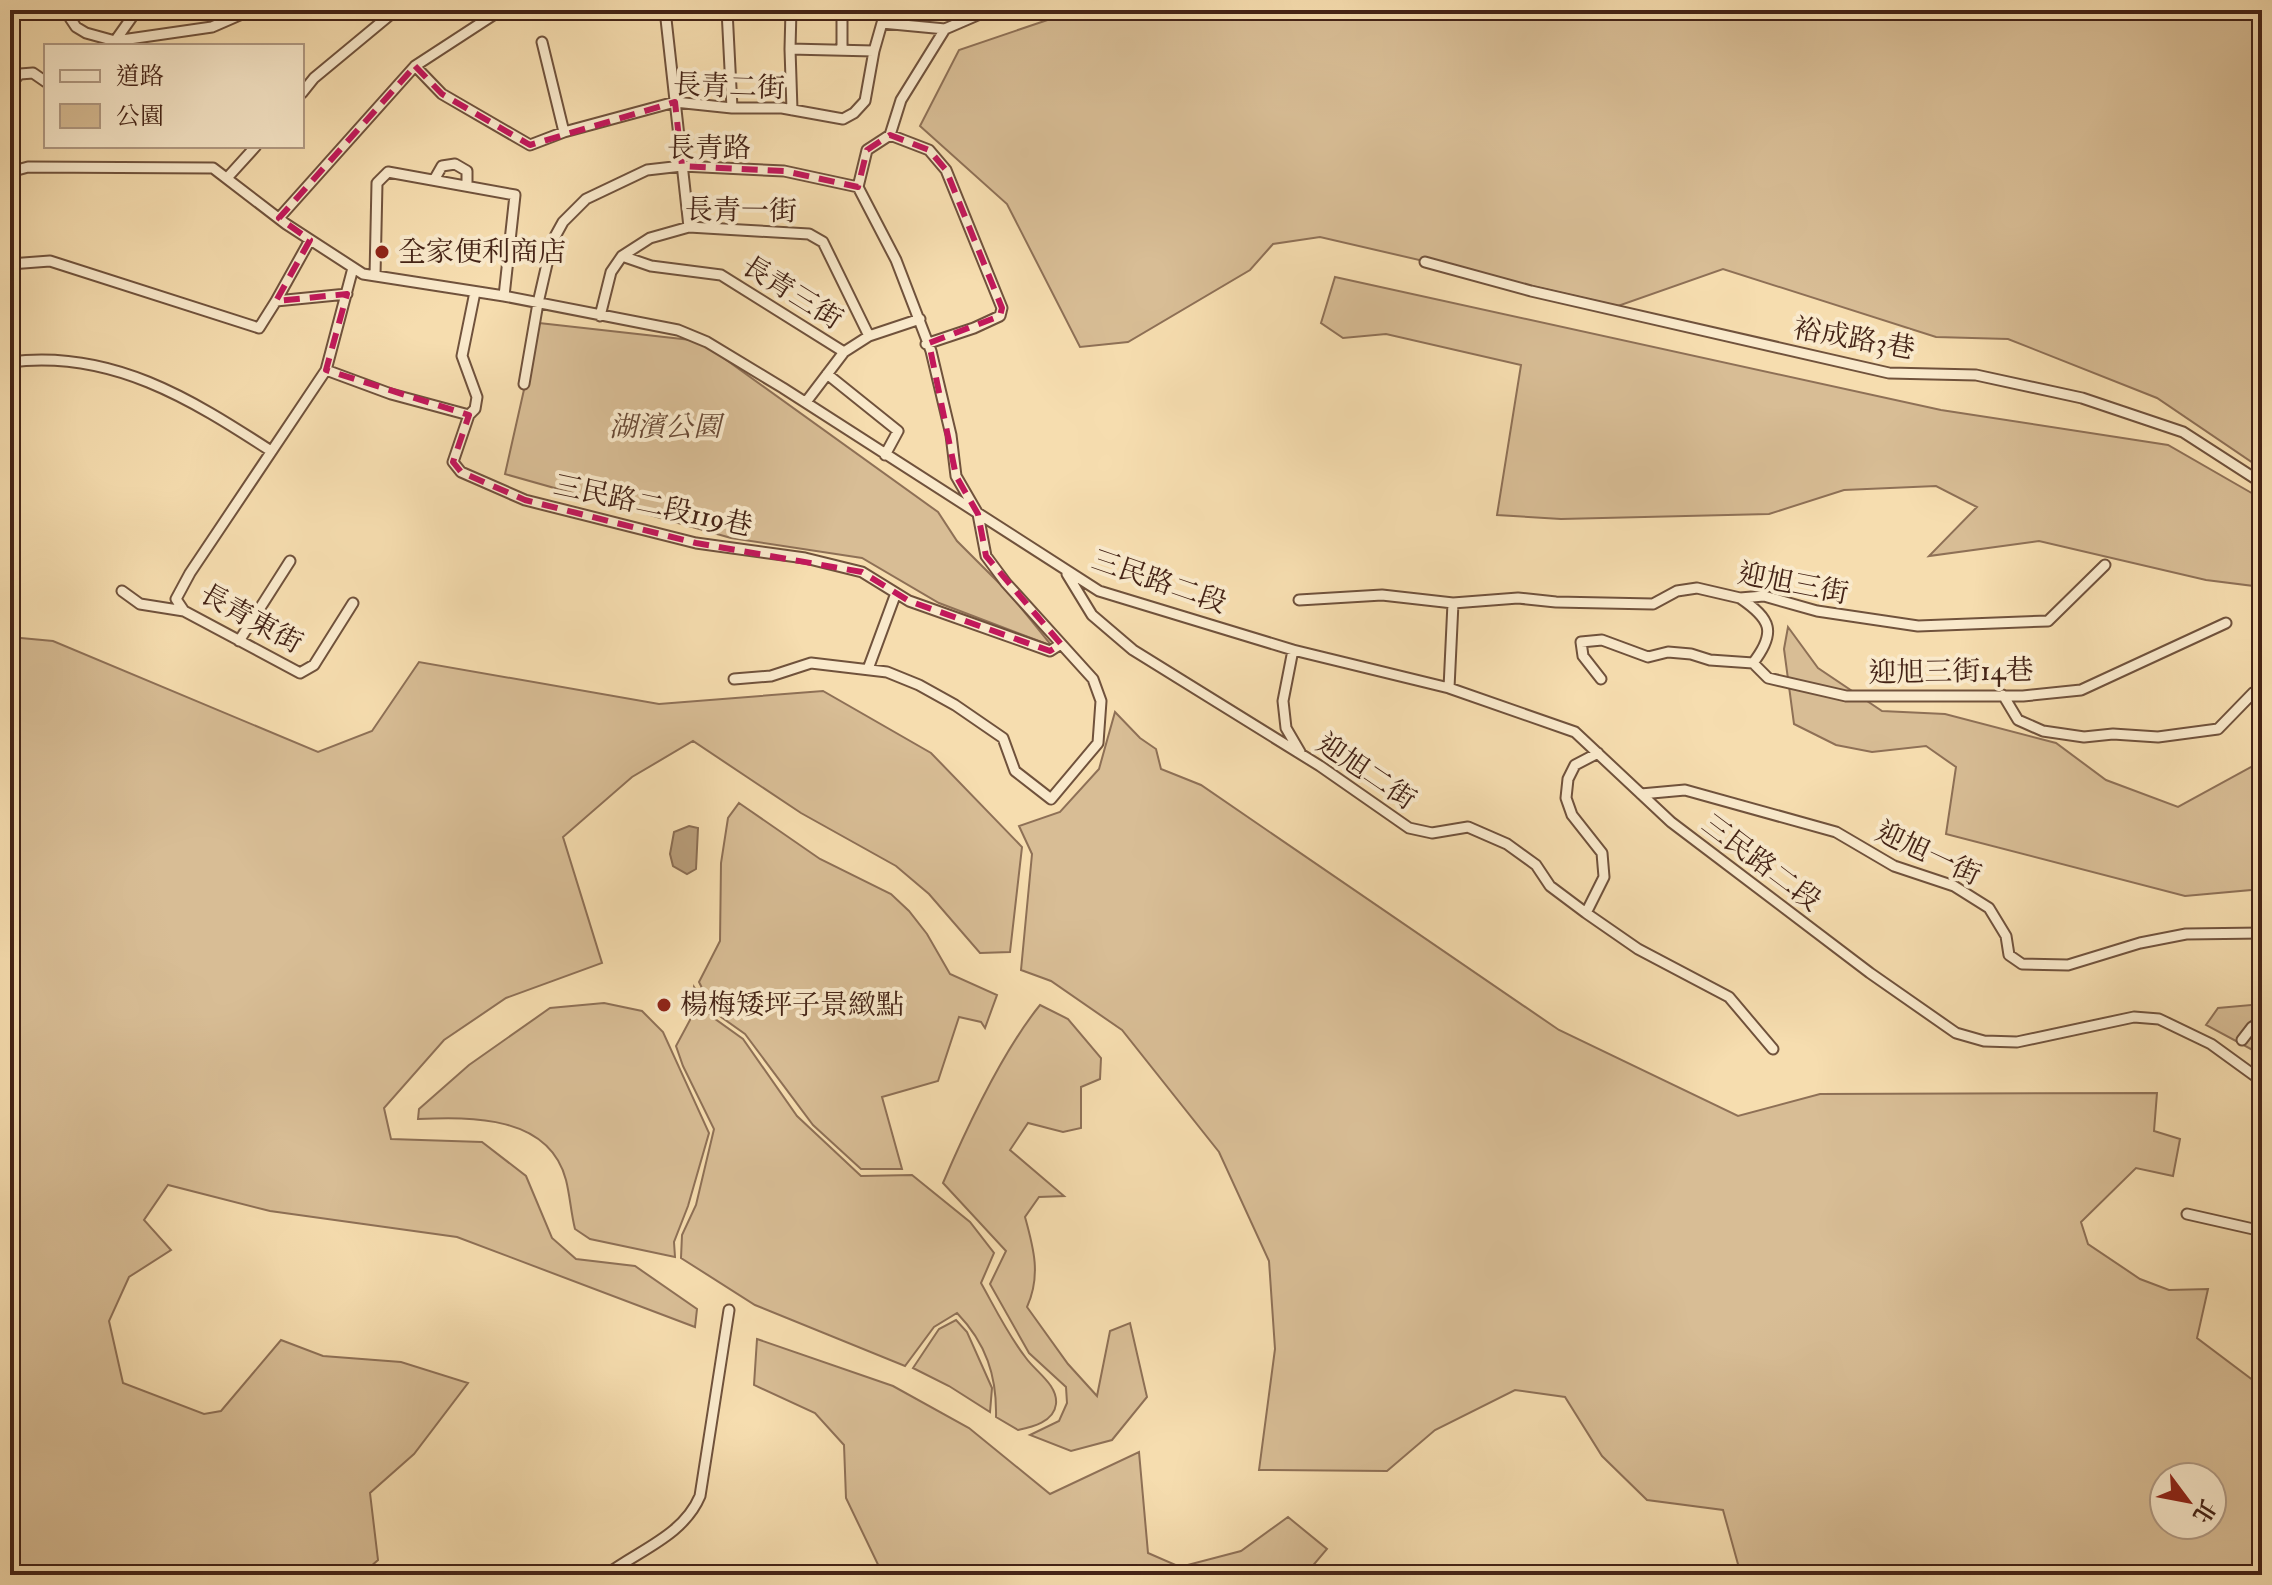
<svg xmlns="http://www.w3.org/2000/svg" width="2272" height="1585" viewBox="0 0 2272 1585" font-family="'IM FELL Double Pica','Noto Serif TC',serif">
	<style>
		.green { fill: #d8bd95; stroke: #8e7056; stroke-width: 2; fill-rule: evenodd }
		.water { fill: #b99e7b; stroke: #8a6d53; stroke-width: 2 }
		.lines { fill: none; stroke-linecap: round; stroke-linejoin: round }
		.minor-casing { stroke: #70523c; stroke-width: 13 }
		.minor { stroke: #f9e9cb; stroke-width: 9 }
		.marked { fill: none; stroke: #c2185b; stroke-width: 6; stroke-dasharray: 16 10; stroke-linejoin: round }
		.poi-dot { fill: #8f2418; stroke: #f9e9cb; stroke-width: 3 }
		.labels { text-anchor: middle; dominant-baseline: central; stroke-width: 8; stroke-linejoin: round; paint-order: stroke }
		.street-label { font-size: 28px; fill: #442316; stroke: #f9e9cb }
		.poi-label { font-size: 28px; fill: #442316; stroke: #f9e9cb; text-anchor: start }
		.park-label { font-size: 28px; font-style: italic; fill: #694a36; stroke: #f9e9cb }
	</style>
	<rect width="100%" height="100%" fill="#f6ddaf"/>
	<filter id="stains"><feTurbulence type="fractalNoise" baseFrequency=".0025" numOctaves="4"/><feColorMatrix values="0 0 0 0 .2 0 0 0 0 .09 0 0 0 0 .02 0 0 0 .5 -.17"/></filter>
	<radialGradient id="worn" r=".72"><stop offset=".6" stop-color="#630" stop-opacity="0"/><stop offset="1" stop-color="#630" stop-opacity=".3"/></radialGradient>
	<path class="green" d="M 1077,10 L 2262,10 L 2262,469 L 2157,398 L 2008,339 L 1936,337 L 1723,269 L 1618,306 L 1320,237 L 1273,244 L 1250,270 L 1128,342 L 1080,347 L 1007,204 L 920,126 L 959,50 Z
		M 1335,277 L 1941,410 L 2168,445 L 2262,499 L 2262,587 L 2206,580 L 2039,541 L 1929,556 L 1977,507 L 1936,486 L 1844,490 L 1769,514 L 1561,519 L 1497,515 L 1521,365 L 1386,334 L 1343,338 L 1321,323 Z
		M 539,323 L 700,341 L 938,512 L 957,541 L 1009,593 L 1052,646 L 939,603 L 862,558 L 731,538 L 505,474 Z
		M 1788,627 L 1818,668 L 1882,711 L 1945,714 L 2056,743 L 2106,780 L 2178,807 L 2262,761 L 2262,889 L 2185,896 L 1946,834 L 1956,767 L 1926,746 L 1872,752 L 1836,745 L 1794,724 L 1784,649 Z
		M 10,637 L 53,641 L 318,752 L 372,731 L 419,662 L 659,704 L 823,691 L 931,753 L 1022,847 L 1010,952 L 980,953 L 929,894 L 896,866 L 801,813 L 693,741 L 632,777 L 563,837 L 602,963 L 506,998 L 444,1040 L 384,1108 L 391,1139 L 482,1142 L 526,1176 L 552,1238 L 576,1259 L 635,1266 L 697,1309 L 695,1327 L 457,1237 L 270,1211 L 168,1185 L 144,1220 L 171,1250 L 129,1277 L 109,1321 L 123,1383 L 204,1414 L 221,1411 L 281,1340 L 323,1356 L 401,1362 L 468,1383 L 414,1454 L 370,1493 L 378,1560 L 361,1575 L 10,1575 Z
		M 1115,712 L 1140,738 L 1156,749 L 1161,769 L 1201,785 L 1559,1030 L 1738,1116 L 1820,1094 L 2157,1093 L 2154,1131 L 2180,1139 L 2173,1176 L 2136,1168 L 2081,1222 L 2088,1244 L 2140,1279 L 2169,1290 L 2208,1289 L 2197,1338 L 2262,1387 L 2262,1575 L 1741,1575 L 1723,1510 L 1647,1500 L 1602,1456 L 1565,1397 L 1515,1390 L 1435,1430 L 1387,1471 L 1259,1470 L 1275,1349 L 1269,1261 L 1219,1152 L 1122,1030 L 1051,981 L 1021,970 L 1032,854 L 1019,826 L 1060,812 L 1099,769 ZM 2164,1477 L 2212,1477 L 2212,1525 L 2164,1525 Z
		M 739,803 L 820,859 L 891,894 L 909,911 L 927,934 L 950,974 L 997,995 L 985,1028 L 981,1022 L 959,1017 L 938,1081 L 882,1097 L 902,1169 L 861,1169 L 813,1125 L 745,1034 L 714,1012 L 699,982 L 720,941 L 721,863 L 728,818 Z
		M 694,987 L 711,1016 L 743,1039 L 797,1116 L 861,1176 L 912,1175 L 970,1222 L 994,1253 L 981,1283 C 995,1308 1008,1335 1026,1358 C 1036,1372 1058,1385 1056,1404 C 1054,1422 1032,1427 1018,1430 L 996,1417 C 997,1376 986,1343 957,1313 L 934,1327 L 905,1366 L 755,1305 L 681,1258 L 682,1235 L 696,1205 L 714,1129 L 683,1066 L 676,1046 L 690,1020 Z
		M 604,1003 L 642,1011 L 663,1032 L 709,1133 L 688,1206 L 674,1242 L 675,1257 L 590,1239 L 575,1229 C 571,1213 570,1196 566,1180 C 549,1115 471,1117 418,1119 L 419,1109 L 469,1065 L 550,1008 Z
		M 2262,1004 L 2262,1055 L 2206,1025 L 2218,1008 Z
		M 1040,1005 L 1068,1019 L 1101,1058 L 1100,1079 L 1081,1087 L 1081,1128 L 1063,1132 L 1028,1123 L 1010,1150 L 1064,1196 L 1039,1197 L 1025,1217 C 1034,1249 1041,1276 1027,1307 L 1068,1364 L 1097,1396 L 1110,1331 L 1130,1323 L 1147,1397 L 1112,1440 L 1071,1451 L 1030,1435 L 1059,1421 L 1067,1403 L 1066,1387 L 1029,1353 L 990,1284 L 1006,1251 L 943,1183 C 967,1127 1002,1052 1040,1005 Z
		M 956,1320 L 967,1332 L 992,1388 L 990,1412 L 949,1386 L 913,1368 L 939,1329 Z
		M 757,1339 L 893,1386 L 969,1428 L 1050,1494 L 1139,1452 L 1148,1553 L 1180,1567 L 1241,1551 L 1288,1517 L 1327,1549 L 1305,1575 L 883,1575 L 846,1498 L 844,1445 L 815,1413 L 754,1385 Z"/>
	<path class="water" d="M 689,826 L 698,828 L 696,869 L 687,874 L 673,866 L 670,854 L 674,832 Z"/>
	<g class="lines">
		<defs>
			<path id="minor" d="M 34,10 L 68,15
				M 69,10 L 68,15 L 76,27 L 86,33 L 115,41 L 212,27 L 251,10
				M 665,10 L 689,227
				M 727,10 L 732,108
				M 115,41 L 137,10
				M 542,42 L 564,132 L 675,102 L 732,108 L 782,108 L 843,119 L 854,113 L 865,101 L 874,51 L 882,23 L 945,29
				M 790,49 L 791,10
				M 842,50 L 842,10
				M 415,66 L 442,94 L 530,145 L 564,132
				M 10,84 L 20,74 L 33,73 L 46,82
				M 302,93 L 314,78 L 396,10
				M 792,110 L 790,49 L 874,51
				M 890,135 L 929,150 L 946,170 L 1002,308 L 1000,316 L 974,328 L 926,344
				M 10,172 L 28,167 L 213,168 L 286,224 L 363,274 L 504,296 L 678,330 L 707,342 L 783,388 L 1099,591 L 1293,650 L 1449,688 L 1575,732 L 1671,822 L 1870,973 L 1956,1033 L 1984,1041 L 2017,1042 L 2134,1017 L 2159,1019 L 2211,1044 L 2262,1081
				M 227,178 L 256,146
				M 434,180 L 442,166 L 455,164 L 467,171 L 467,186
				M 279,218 L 415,66 L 501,10
				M 622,256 L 651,266 L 721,275 L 844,352
				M 1425,262 L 1531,291 L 1889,373 L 1976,375 L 2082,398 L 2183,432 L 2262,483
				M 10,264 L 50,261 L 259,328 L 276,301 L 347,294
				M 375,276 L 377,183 L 388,172 L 515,195 L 504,296
				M 475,292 L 462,356 L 477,397 L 475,409 L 469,415 L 453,462 L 461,472 L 525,500 L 696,543 L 805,558 L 862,572 L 909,601 L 1050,651 L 1061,644
				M 276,301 L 310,240
				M 600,316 L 611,272 L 622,256 L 650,238 L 689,227 L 809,234 L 823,242 L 869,336
				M 10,362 C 111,349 191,399 271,451
				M 326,370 L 391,394 L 469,415
				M 827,374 L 898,431 L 885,455
				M 524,384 L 538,303 L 552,242 L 563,222 L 586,199 L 647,170 L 682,166 L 784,171 L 858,187
				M 806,402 L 844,352 L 869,336 L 920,319
				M 1067,574 L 1092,615 L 1133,650 L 1320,766 L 1409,828 L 1432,833 L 1468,827 L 1507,844 L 1536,865 L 1550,886 L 1586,913 L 1638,949 L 1729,997 L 1773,1049
				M 122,591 L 140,604 L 184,611
				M 1740,598 C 1771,619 1777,632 1753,663 L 1768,678 L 1846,696 L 2023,696 L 2081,690 L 2226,623
				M 1299,600 L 1382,595 L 1453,603
				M 353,603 L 314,665 L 300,673 L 184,611 L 176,599 L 190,573 L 326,370 L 353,268
				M 239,641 L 290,561
				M 1293,650 L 1283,701 L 1286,728 L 1300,752
				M 868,669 L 896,593
				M 734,679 L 771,676 L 811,663 L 887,672 L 919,685 L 955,705 L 1003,738 L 1015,771 L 1051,799 L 1098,743 L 1101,701 L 1093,679 L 1006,583 L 986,556 L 978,514 L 956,476 L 951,435 L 931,351 L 896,260 L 858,187 L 867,150 L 890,135 L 901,100 L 945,29 L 989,10
				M 1601,679 L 1583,656 L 1581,642 L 1602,640 L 1648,657 L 1668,652 L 1691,654 L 1710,660 L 1753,663
				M 1449,688 L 1453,603 L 1518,598 L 1556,602 L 1653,604 L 1677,591 L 1697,588 L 1740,598 L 1764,596 L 1817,611 L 1918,626 L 2048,621 L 2105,565
				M 2003,695 L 2018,720 L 2043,731 L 2084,737 L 2113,734 L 2158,737 L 2218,729 L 2253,693 L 2262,688
				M 1641,794 L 1685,790 L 1836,832 L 1894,866 L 1954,886 L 1989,908 L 2006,936 L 2009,955 L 2022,964 L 2068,965 L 2140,943 L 2186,934 L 2262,933
				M 1586,913 L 1604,877 L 1602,853 L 1572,815 L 1566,798 L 1568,779 L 1575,765 L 1598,753
				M 2242,1040 L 2252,1027 L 2262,1021
				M 2187,1214 L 2262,1231
				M 2262,1268 L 2258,1307 L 2262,1314
				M 606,1575 C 639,1550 683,1536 700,1496 L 729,1310"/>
		</defs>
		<use href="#minor" class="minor-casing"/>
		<use href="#minor" class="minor"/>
	</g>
	<path class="marked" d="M 415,66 L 442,94 L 530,145 L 675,102 L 682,166 L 784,171 L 858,187 L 867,150 L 890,135 L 929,150 L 946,170 L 1002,308 L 1000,316 L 929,343 L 956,476 L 978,514 L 986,556 L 1061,644 L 1050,651 L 909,601 L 862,572 L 696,543 L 525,500 L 461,472 L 453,462 L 469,415 L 326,370 L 347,294 L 276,301 L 310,240 L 279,218 Z"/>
	<g class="poi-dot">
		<circle cx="382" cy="252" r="8"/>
		<circle cx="664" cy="1005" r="8"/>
	</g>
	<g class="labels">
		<g class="street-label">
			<text transform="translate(729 87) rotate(2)">長青二街</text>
			<text x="709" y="148">長青路</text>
			<text transform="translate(741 211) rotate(1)">長青一街</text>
			<text transform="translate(792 293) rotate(32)">長青三街</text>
			<text transform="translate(1854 339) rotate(10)">裕成路3巷</text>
			<text transform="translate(653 506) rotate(12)">三民路二段119巷</text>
			<text transform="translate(1159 582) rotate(19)">三民路二段</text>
			<text transform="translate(1793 584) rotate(11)">迎旭三街</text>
			<text transform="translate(251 619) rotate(29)">長青東街</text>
			<text transform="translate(1951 672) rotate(-1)">迎旭三街14巷</text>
			<text transform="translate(1366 772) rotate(34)">迎旭二街</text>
			<text transform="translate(1928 854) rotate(25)">迎旭一街</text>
			<text transform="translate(1761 863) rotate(37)">三民路二段</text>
		</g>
		<g class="poi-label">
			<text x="398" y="252">全家便利商店</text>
			<text x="680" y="1005">楊梅矮坪子景緻點</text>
		</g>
		<g class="park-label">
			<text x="665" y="427">湖濱公園</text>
		</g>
	</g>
	<rect width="2272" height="1585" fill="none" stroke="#f6ddaf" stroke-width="40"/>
	<rect x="12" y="12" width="2248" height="1561" fill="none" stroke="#442316" stroke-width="4"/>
	<rect x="20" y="20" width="2232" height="1545" fill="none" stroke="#442316" stroke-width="2"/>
	<rect x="44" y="44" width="260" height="104" fill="#f9e9cb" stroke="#b19a83" stroke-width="2"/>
	<rect x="60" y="70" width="40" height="12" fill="#f9e9cb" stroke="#b19a83" stroke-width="2"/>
	<text x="116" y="84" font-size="24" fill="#442316">道路</text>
	<rect x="60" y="104" width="40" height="24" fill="#d8bd95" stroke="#b19a83" stroke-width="2"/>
	<text x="116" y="124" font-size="24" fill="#442316">公園</text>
	<g transform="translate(2188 1501) rotate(122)"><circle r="38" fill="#f9e9cb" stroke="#b19a83" stroke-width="2"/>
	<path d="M0-6L14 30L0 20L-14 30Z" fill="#8f2418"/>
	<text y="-12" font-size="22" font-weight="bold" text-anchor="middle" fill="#442316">北</text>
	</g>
	<rect width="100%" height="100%" filter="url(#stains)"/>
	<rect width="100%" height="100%" fill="url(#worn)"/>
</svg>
